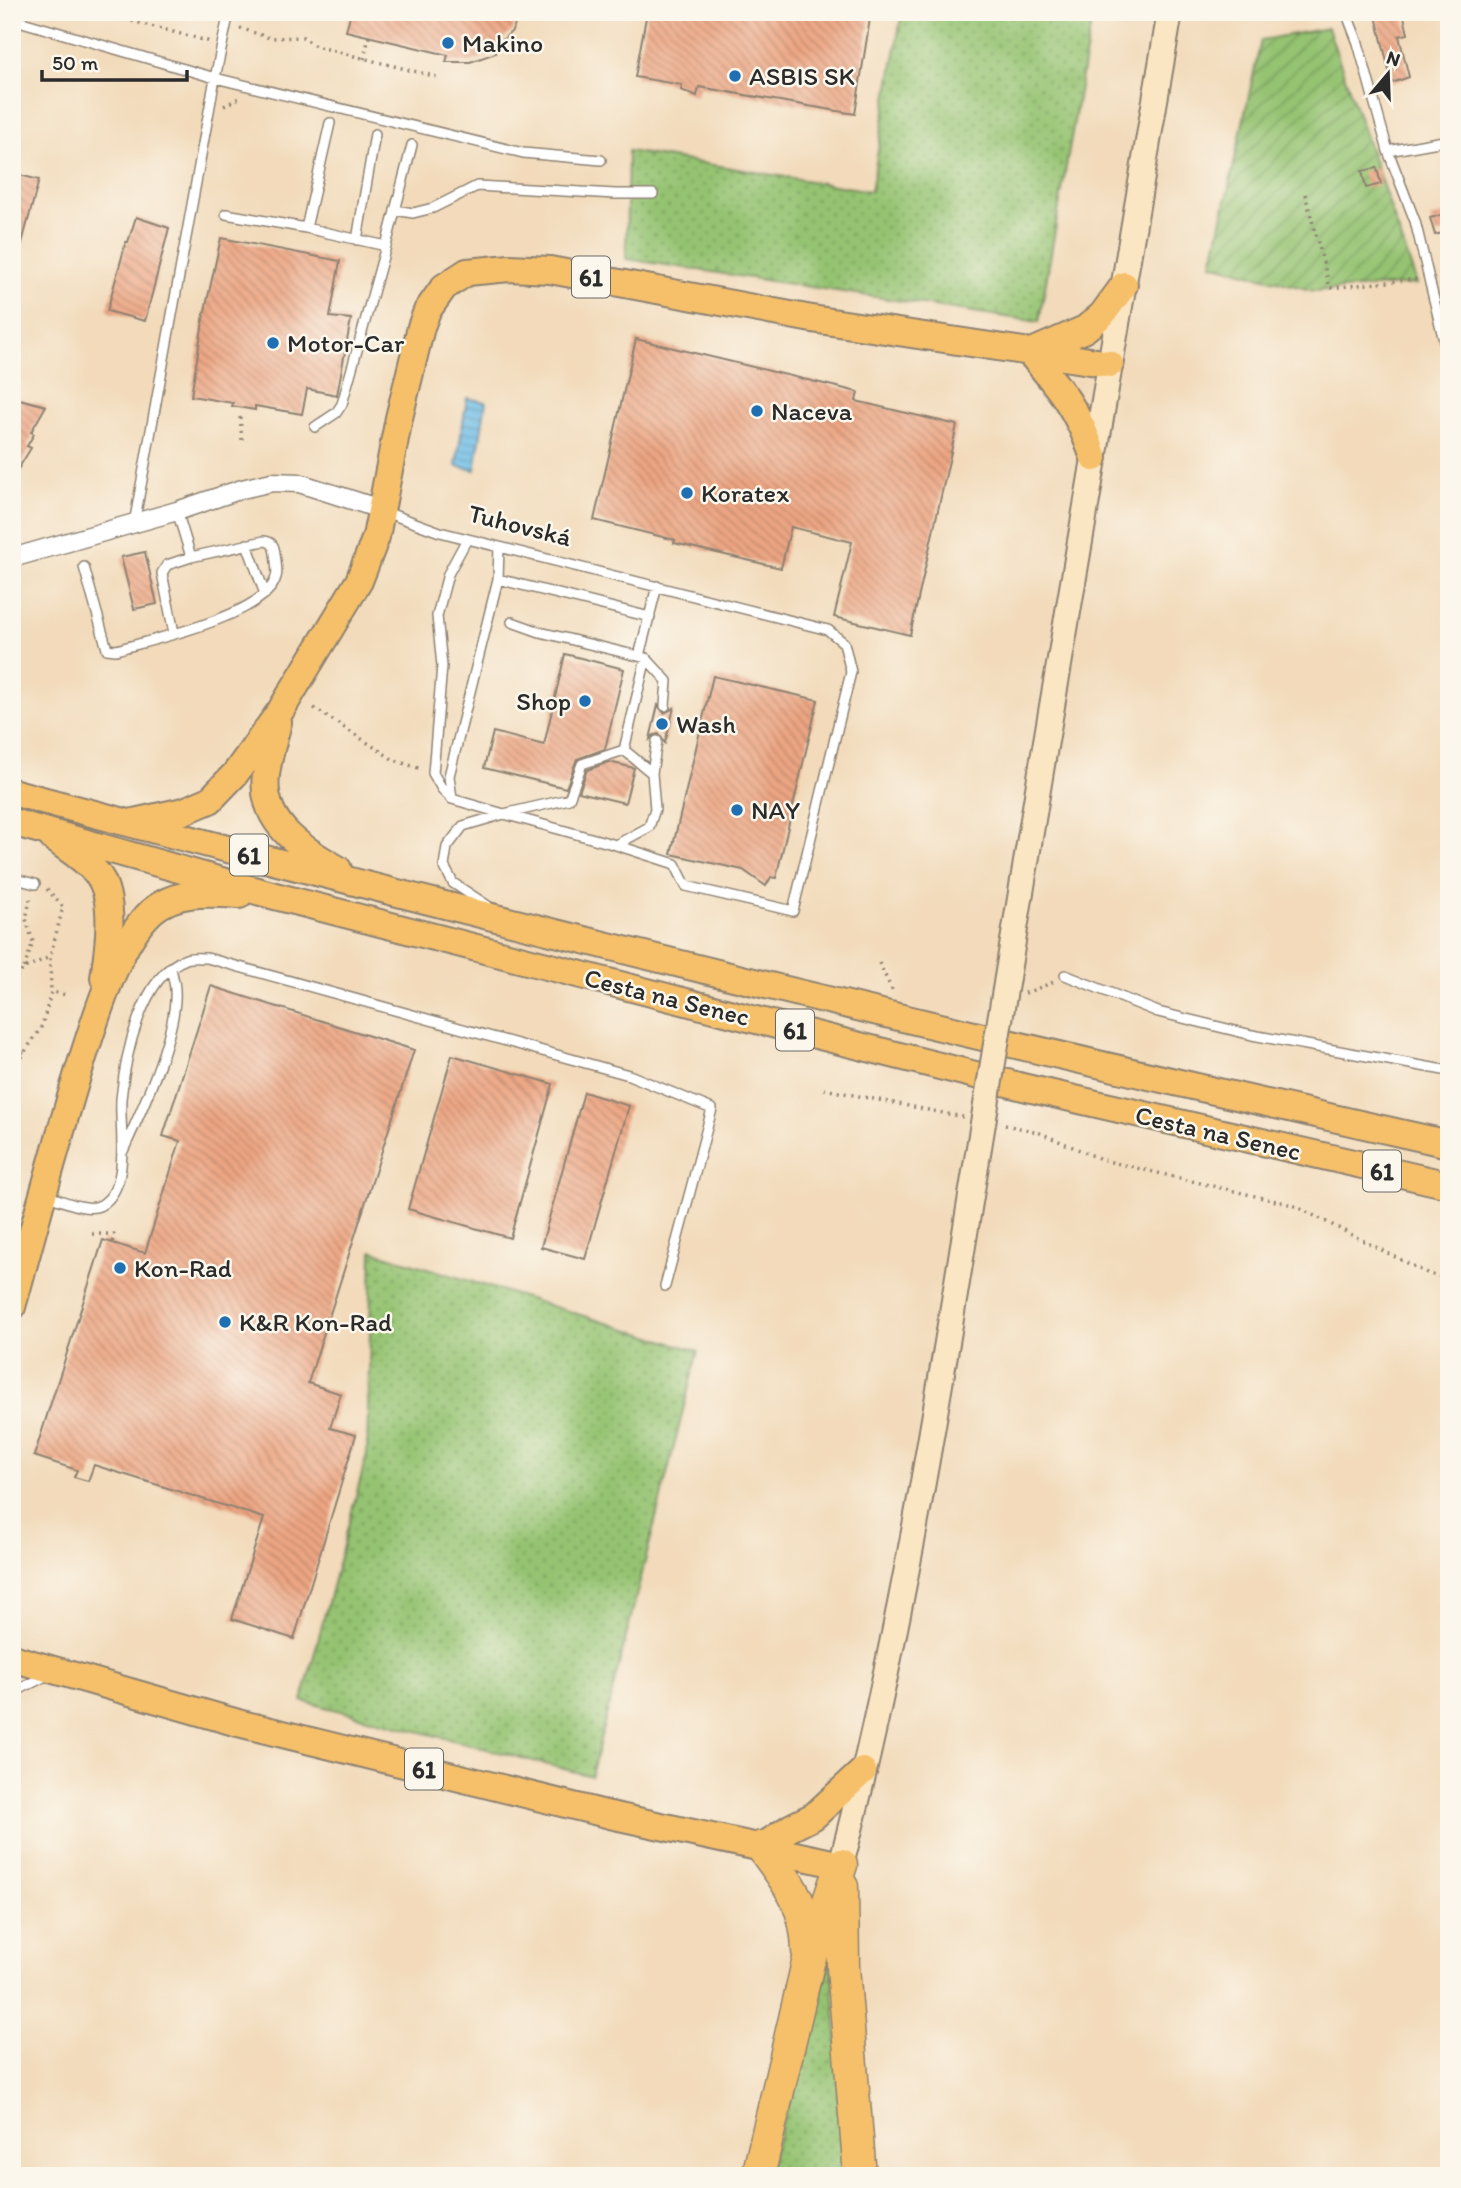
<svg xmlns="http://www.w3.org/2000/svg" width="1461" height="2188" viewBox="0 0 1461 2188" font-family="Itim,sans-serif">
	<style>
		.grass { fill: url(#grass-dots); stroke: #60774e; stroke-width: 2 }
		.garden { fill: url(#garden-furrows); stroke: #60774e; stroke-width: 2 }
		.water { fill: url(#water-rules); stroke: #4c7489; stroke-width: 2 }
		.building { fill: url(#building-back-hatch) }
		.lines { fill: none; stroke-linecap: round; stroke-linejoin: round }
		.lane-casing { stroke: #8e8272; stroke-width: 12 }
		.street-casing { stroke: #8e8272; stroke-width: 21 }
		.secondary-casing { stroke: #8e8272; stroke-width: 28 }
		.primary-casing { stroke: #8e8272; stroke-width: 30 }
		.highway-casing { stroke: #8e8272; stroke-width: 35 }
		.path { stroke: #8e8272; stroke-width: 3.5; stroke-dasharray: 2 5; stroke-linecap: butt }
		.lane { stroke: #fff; stroke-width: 9 }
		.street { stroke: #fff; stroke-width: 18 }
		.secondary { stroke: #fbe6c4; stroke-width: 24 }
		.primary { stroke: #f6c06b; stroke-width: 26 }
		.highway { stroke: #f6c06b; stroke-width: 32 }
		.secondary-bridge-casing { stroke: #8e8272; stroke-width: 28; stroke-linecap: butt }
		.secondary-bridge { stroke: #fbe6c4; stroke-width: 24 }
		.poi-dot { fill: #1f6fb2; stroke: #fbf7ec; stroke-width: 2.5 }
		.labels { text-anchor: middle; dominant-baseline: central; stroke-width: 5; stroke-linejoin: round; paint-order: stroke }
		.shield { fill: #fbf7ec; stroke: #696865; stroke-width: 2 }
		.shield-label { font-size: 24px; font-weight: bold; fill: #2b2b2b }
		.poi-label { font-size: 26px; fill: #2b2b2b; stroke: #fbf7ec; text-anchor: start }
		.street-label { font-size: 26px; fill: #2b2b2b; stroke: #fbf7ec }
	</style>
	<defs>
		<pattern id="grass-dots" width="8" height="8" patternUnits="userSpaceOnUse" patternTransform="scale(1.75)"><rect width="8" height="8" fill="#94c371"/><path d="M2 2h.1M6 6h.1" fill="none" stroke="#799f5d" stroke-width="1.8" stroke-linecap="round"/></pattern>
		<pattern id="garden-furrows" width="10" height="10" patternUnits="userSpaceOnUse" patternTransform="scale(1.75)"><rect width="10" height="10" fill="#94c371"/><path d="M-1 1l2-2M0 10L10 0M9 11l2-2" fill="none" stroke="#799f5d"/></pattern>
		<pattern id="water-rules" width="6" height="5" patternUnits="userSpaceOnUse" patternTransform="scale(1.75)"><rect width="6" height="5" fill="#6cbce7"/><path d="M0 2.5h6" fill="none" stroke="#5999bb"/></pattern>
		<pattern id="building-back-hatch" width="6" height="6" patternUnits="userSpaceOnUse" patternTransform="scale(1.75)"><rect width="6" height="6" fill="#eda683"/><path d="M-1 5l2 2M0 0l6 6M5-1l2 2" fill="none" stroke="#c0876b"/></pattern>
	</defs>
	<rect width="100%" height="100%" fill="#fbf7ec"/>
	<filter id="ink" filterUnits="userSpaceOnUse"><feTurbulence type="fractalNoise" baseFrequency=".0143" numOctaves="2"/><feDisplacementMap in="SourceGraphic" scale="14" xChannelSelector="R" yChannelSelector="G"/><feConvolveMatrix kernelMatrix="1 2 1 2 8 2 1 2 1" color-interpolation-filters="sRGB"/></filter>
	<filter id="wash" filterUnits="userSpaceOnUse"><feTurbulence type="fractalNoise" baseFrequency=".00686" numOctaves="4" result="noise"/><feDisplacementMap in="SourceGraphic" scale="28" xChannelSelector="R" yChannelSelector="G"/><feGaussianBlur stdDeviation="1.57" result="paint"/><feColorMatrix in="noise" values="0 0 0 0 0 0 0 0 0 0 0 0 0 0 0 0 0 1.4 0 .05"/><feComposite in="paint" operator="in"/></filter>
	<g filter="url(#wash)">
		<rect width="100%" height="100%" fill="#f2daba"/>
		<path class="grass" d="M 902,12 L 1093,12 L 1039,322 L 626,259 L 628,151 L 871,191 Z
			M 372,1251 L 698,1351 L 591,1776 L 302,1701 L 367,1454 Z
			M 831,1957 L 848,2176 L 767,2176 Z"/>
		<path class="garden" d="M 1328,28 L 1417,284 L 1314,291 L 1212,264 L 1261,40 Z"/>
		<path class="water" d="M 467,398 L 486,402 L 475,470 L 456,466 Z"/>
		<g id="blocks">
			<path class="building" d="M 351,12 L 521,12 L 512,31 L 494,48 L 496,53 L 470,62 L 446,62 L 448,55 L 346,31 Z
				M 647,12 L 871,12 L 855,114 L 699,87 L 697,96 L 681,90 L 682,85 L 635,77 Z
				M 1391,12 L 1403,12 L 1408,34 L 1399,36 L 1409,77 L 1392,83 L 1376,16 Z
				M 1377,168 L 1381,184 L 1366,188 L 1362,171 Z
				M 12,173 L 39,180 L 17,261 L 12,260 Z
				M 1449,213 L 1449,231 L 1435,235 L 1430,218 Z
				M 136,217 L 169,228 L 145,321 L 107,311 L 126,242 L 128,242 Z
				M 221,238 L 340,261 L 330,317 L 351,319 L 337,395 L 307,389 L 302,414 L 255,406 L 255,410 L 232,406 L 233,403 L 191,396 L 204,315 Z
				M 636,339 L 858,392 L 856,401 L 957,425 L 910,635 L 834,617 L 852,542 L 791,527 L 781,568 L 674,543 L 675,540 L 594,520 Z
				M 12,397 L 46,406 L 31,432 L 34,434 L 27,446 L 31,448 L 12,479 Z
				M 145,552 L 157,604 L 134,609 L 121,557 Z
				M 565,654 L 624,669 L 605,749 L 577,759 L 566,788 L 484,768 L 493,732 L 544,745 Z
				M 713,676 L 818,700 L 776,878 L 771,877 L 766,886 L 743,870 L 671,854 Z
				M 658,705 L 664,713 L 674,708 L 665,743 L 659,734 L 654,735 L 650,739 Z
				M 609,762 L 634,768 L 625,803 L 579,792 L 587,770 Z
				M 211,986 L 414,1050 L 308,1383 L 341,1394 L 330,1428 L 356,1435 L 294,1639 L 232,1619 L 264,1518 L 94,1465 L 88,1481 L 74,1477 L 77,1470 L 34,1456 L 103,1240 L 145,1253 L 180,1141 L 163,1136 Z
				M 452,1055 L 553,1084 L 510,1238 L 408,1209 Z
				M 584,1092 L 629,1106 L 585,1259 L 541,1247 Z"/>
		</g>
	</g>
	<g filter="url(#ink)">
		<use href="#blocks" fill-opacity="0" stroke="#8e8272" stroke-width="2"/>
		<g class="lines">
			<defs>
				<path id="lane" d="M 1346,12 L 1358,43 L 1388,151 L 1415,221 L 1445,345 L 1449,383
					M 12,19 L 215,78 L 229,12
					M 1388,151 L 1449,140
					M 395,210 L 413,213 L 433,208 L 477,186 L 615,194 L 653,194
					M 226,214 L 306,228 L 386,246 L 342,404 L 336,413 L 315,427
					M 306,228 L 330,123
					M 357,240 L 375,134
					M 386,246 L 412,145
					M 177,511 L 191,557
					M 385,512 L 440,532 L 828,630 L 844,643 L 851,672 L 793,911 L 686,886 L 675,864 L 616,845
					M 134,524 L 215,78 L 523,153 L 601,160
					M 467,539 L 448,574 L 437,616 L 442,666 L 433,773 L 442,789 L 452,799 L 504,814 L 569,799 L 582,764 L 624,750 L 646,658 L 540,632 L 512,622
					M 247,544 L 265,594
					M 499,547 L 498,579 L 650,617
					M 84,567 L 107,649 L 116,650 C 151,640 267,615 276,577 C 278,572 276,566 276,561 C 274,550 276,542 264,541 L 191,557 L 167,565 L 162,573 L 174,633
					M 639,656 L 657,586
					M 646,658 L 667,681 L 665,706
					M 652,773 L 657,741
					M 452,799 L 449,776 L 498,579
					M 12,878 L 35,884
					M 488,906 L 453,883 L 444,866 L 447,847 L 463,826 L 504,814 L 616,845 L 649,827 L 655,809 L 652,773 L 624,750
					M 1065,975 L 1158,1012 L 1252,1035 L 1449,1071
					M 123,1151 C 141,1112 178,1032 175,990 C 175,982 172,975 171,968
					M 45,1195 C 59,1199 87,1213 101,1205 C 132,1187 119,1127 121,1099 C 125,1057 141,975 186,959 C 192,957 201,958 207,958 L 629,1075 L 712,1109 L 665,1286
					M 12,1693 L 48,1675"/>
				<path id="street" d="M 12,558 L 177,511 L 242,489 L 272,482 L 299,483 L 380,509"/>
				<path id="secondary" d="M 1043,759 L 1170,12
					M 841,1865 C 898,1645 935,1420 971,1196"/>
				<path id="primary" d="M 1032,352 L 1085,329 L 1102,315 L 1124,285
					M 1030,353 C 1062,391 1078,410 1094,458
					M 278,722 C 274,739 268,757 266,775 C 260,823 302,849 338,869
					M 12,792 C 489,920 967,1037 1449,1144
					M 12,822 L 275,896 L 760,1021 L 1027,1088 L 1449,1185
					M 134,822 L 184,811 L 210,800 L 235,774 L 281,710 L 359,581 L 376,537 L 399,418 L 421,327 L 427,311 L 444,287 L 467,272 L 510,268 L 550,270 L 812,319 L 1110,364
					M 53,838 C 68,849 88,861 99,876 C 116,901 108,951 104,978
					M 12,1307 C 34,1228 55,1148 79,1070 C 94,1024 116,944 152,911 C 176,890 209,893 239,895
					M 12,1658 L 238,1723 L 610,1815 L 841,1865
					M 762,1847 L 790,1828 L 814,1816 L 863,1771"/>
				<path id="highway" d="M 762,1847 C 788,1883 807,1904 808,1951
					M 842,1887 L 843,1967 L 860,2176
					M 758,2176 L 808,1963 L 841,1865"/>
			</defs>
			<use href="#lane" class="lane-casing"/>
			<use href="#street" class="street-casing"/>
			<use href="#secondary" class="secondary-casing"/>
			<use href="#primary" class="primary-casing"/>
			<use href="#highway" class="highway-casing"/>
			<path class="path" d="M 98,12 L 211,42
				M 240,28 L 270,38 L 303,37 L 315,46 L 441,78
				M 364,59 L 369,37
				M 224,106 L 239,98
				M 1305,194 L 1330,288 L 1417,279
				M 240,417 L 242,440
				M 314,708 L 394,760 L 421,769
				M 47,889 L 63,907 L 50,957 L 51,992
				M 879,963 L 894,994
				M 24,968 L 33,942 L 26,919 L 31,895
				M 12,983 L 24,968 L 50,957
				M 1025,993 L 1054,982
				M 12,1044 L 24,1053
				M 12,1076 L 24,1053 L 42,1026 L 51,992 L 67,995
				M 824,1089 L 963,1117
				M 1005,1125 L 1038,1132 L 1103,1160 L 1293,1205 L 1427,1273 L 1449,1280
				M 92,1234 L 114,1234 L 112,1243"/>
			<use href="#lane" class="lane"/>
			<use href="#street" class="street"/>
			<use href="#secondary" class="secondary"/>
			<use href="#primary" class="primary"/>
			<use href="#highway" class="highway"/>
			<defs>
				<path id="secondary-bridge" d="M 971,1196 L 1043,759"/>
			</defs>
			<use href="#secondary-bridge" class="secondary-bridge-casing"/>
			<use href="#secondary-bridge" class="secondary-bridge"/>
		</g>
	</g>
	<g class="poi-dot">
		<circle cx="448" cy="43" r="7"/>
		<circle cx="735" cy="76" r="7"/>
		<circle cx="273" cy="343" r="7"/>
		<circle cx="757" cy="411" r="7"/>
		<circle cx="687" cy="493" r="7"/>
		<circle cx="585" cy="701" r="7"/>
		<circle cx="662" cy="724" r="7"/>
		<circle cx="737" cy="810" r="7"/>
		<circle cx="120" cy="1268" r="7"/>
		<circle cx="225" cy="1322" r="7"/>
	</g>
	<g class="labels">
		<g class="shield">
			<rect x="572" y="256.5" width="38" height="41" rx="5"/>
			<rect x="230" y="834.5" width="38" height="41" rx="5"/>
			<rect x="776" y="1009.5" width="38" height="41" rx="5"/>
			<rect x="1363" y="1150.5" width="38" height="41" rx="5"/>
			<rect x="405" y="1748.5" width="38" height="41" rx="5"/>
		</g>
		<g class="shield-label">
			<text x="591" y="277">61</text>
			<text x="249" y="855">61</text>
			<text x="795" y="1030">61</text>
			<text x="1382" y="1171">61</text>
			<text x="424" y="1769">61</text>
		</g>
		<g class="poi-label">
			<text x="462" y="43">Makino</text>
			<text x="749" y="76">ASBIS SK</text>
			<text x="287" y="343">Motor-Car</text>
			<text x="771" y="411">Naceva</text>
			<text x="701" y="493">Koratex</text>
			<text x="571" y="701" text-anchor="end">Shop</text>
			<text x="676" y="724">Wash</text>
			<text x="751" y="810">NAY</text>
			<text x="134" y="1268">Kon-Rad</text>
			<text x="239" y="1322">K&amp;R Kon-Rad</text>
		</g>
		<g class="street-label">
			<text transform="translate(520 525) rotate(14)">Tuhovská</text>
			<text transform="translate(667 997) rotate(14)">Cesta na Senec</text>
			<text transform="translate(1218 1133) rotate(13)">Cesta na Senec</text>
		</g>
	</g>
	<rect width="1461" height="2188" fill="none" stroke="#fbf7ec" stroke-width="42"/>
	<g transform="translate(1388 74) rotate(19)" stroke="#fbf7ec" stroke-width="5" paint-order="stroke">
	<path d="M0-5L12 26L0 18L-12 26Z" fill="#2b2b2b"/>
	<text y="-10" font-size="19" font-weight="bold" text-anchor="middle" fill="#2b2b2b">N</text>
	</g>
	<path d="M42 70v10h145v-10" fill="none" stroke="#2b2b2b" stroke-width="3.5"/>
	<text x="52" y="70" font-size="21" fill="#2b2b2b" stroke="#fbf7ec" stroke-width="5" paint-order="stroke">50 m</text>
</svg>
